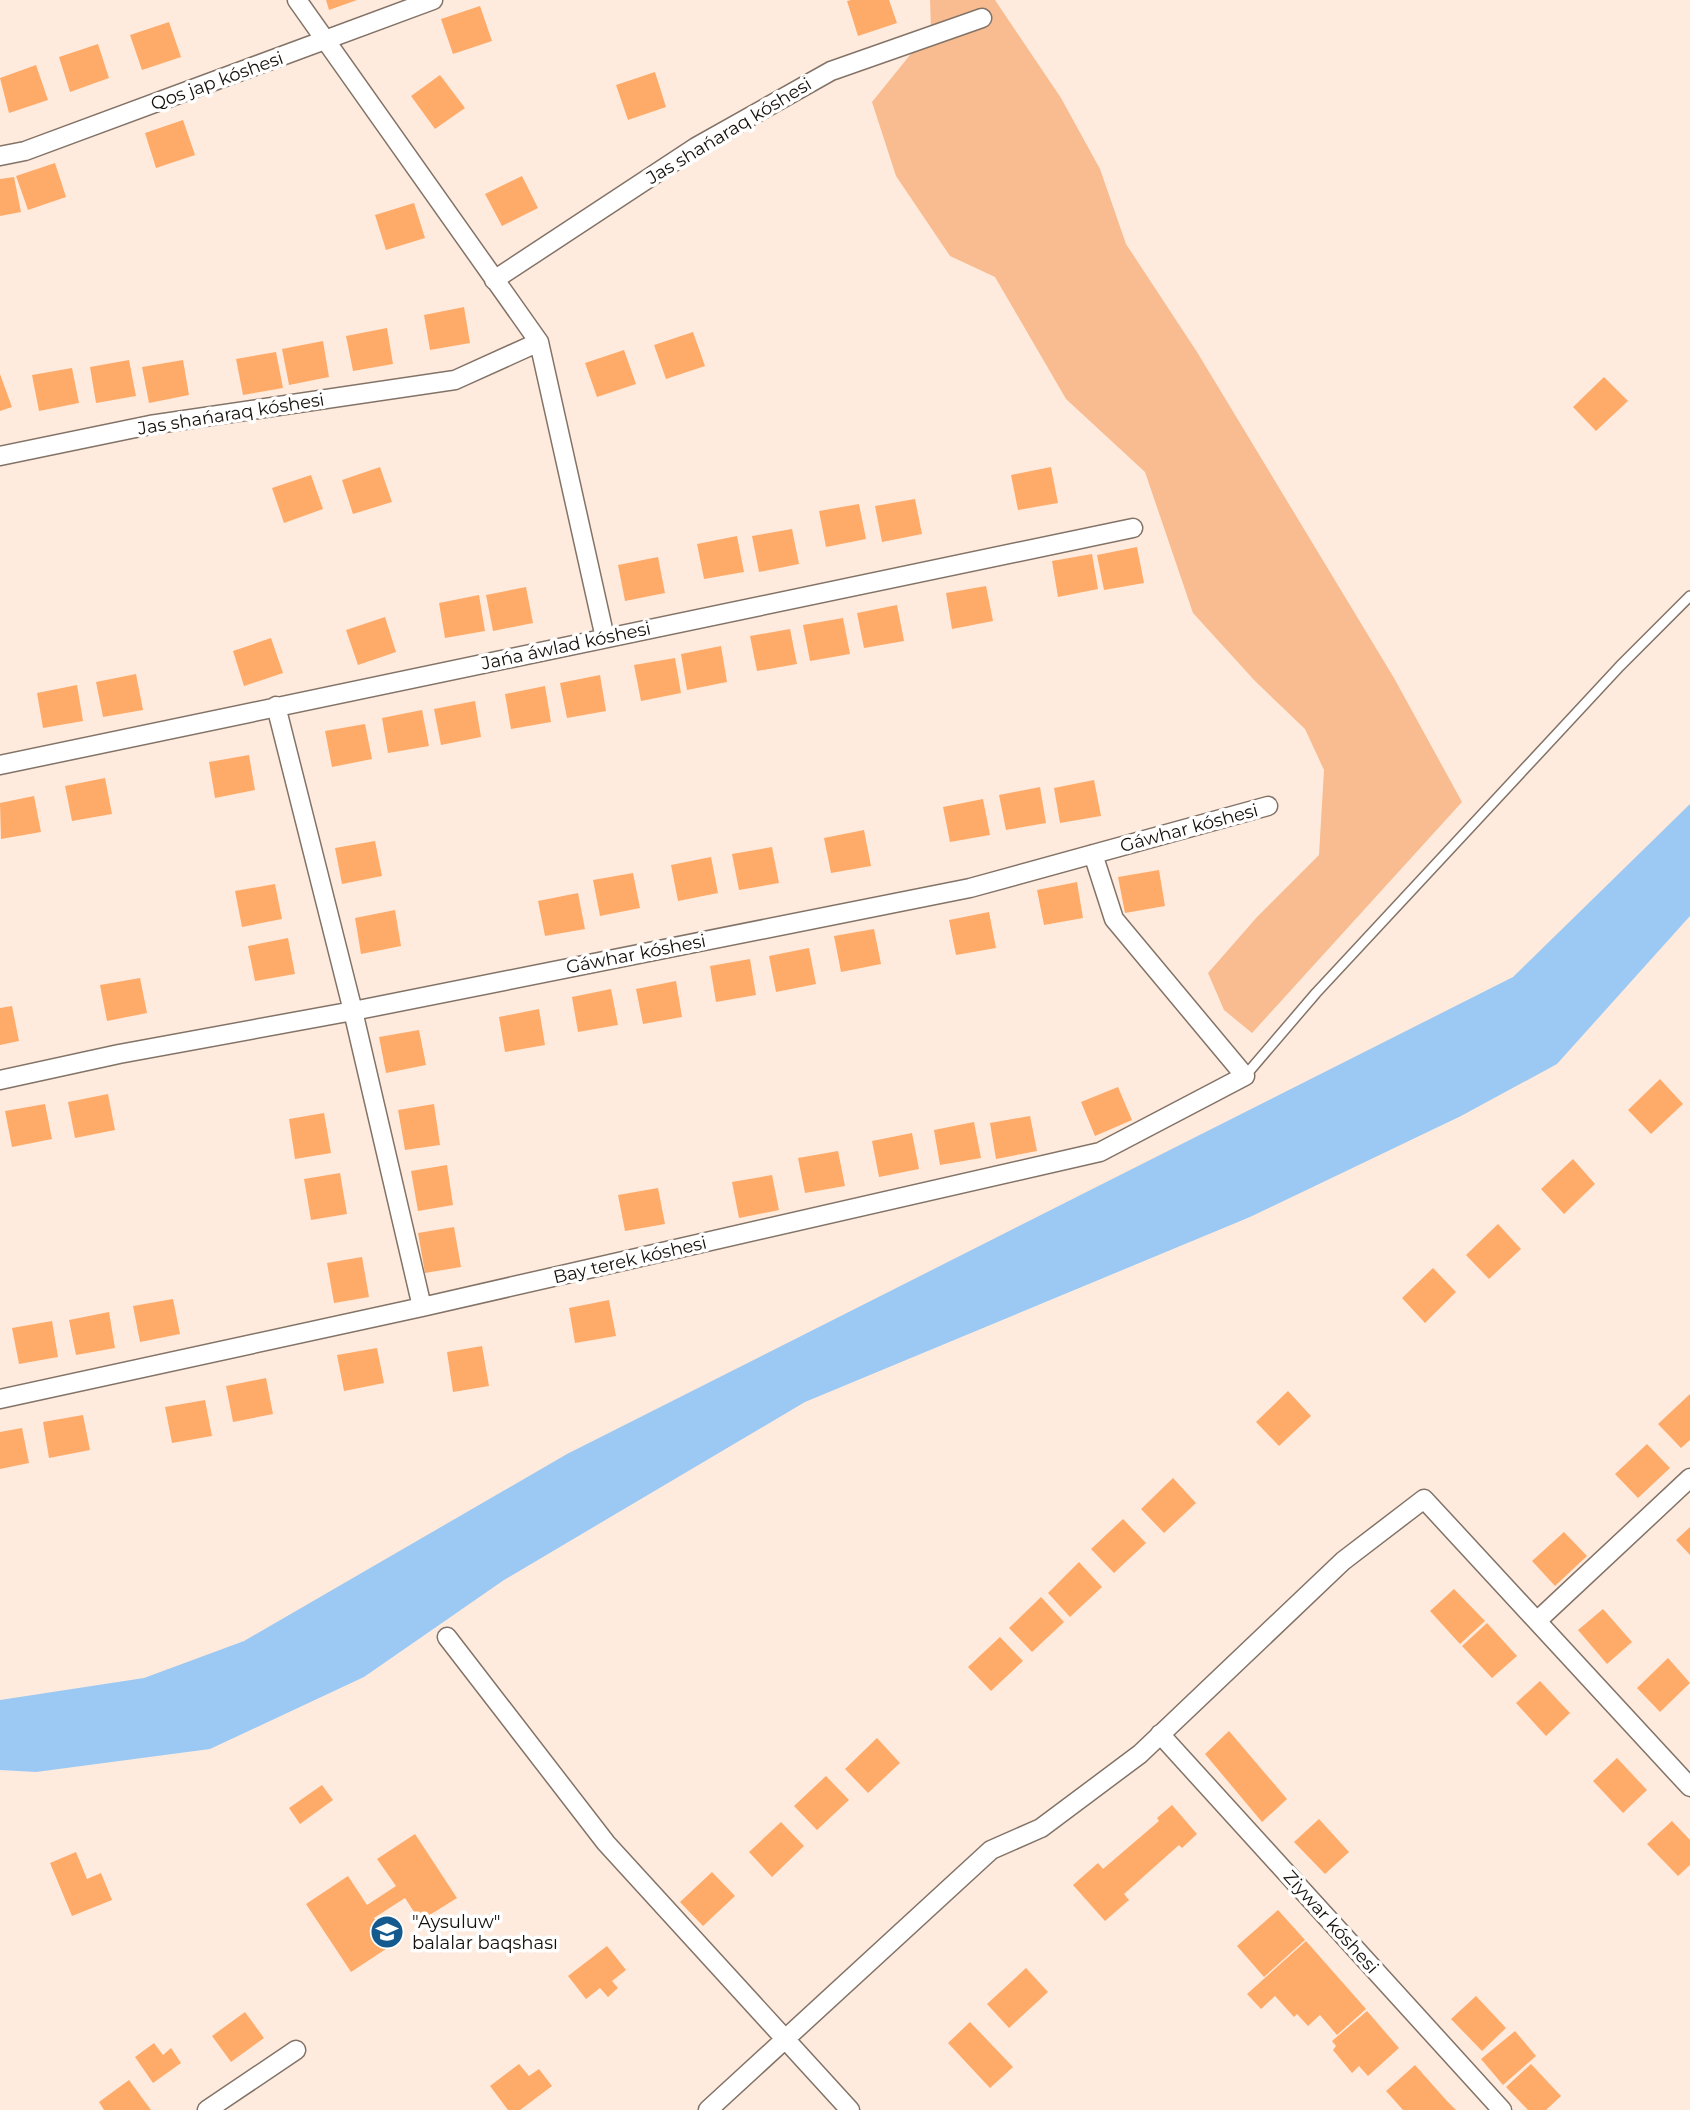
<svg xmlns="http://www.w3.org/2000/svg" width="1690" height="2110" viewBox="0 0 1690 2110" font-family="Montserrat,sans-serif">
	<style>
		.green { fill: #f8bc90 }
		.water { fill: #9cc9f3 }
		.building { fill: #feab6a }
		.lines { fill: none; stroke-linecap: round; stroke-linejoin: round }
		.service-casing { stroke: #837367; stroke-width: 12 }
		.minor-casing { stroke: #837367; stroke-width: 21 }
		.service { stroke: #fff; stroke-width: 9 }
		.minor { stroke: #fff; stroke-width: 18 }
		.labels { text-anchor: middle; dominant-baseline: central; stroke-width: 7; stroke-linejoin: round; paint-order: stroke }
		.street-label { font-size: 18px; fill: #150f0b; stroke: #fff }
		.poi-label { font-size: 18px; fill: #150f0b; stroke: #fff; text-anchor: start }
	</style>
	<rect width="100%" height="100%" fill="#feebde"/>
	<path class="green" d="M 930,0 L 995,0 L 1061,98 L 1100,169 L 1126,244 L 1197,352 L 1394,678 L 1462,802 L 1252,1033 L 1224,1010 L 1208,973 L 1257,917 L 1319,855 L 1324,770 L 1305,729 L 1255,681 L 1193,613 L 1145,472 L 1066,399 L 995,277 L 950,256 L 896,176 L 872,102 L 931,29 Z"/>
	<path class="water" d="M 1690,804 L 1690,916 L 1557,1064 L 1461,1116 L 1250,1217 L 805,1402 L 504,1580 L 364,1677 L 210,1749 L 36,1772 L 0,1770 L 0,1700 L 144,1678 L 244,1641 L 567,1454 L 1513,977 Z"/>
	<path class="building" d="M 326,0 L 357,0 L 329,10 Z
		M 851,0 L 889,0 L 897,23 L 858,36 L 847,1 Z
		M 480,6 L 492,41 L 453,54 L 441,19 Z
		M 169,22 L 181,57 L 142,70 L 130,35 Z
		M 98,44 L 109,78 L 70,92 L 59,57 Z
		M 36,65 L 48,100 L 9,113 L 0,78 Z
		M 655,72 L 666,107 L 628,120 L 616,85 Z
		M 440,75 L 465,108 L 435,129 L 411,96 Z
		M 183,120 L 195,155 L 156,168 L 145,133 Z
		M 55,163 L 66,197 L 28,210 L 16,176 Z
		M 522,176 L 538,208 L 502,226 L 485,194 Z
		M 14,177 L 21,212 L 0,216 L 0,179 Z
		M 414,203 L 425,238 L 386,250 L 375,215 Z
		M 464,307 L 470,343 L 430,350 L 424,315 Z
		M 387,328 L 393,364 L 353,371 L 346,336 Z
		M 693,332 L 705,366 L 666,379 L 654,345 Z
		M 323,341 L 329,377 L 289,385 L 282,349 Z
		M 624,350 L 636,384 L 597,397 L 585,363 Z
		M 276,352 L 283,388 L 243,395 L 236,359 Z
		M 129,360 L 136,396 L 96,403 L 90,367 Z
		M 183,360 L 189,395 L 149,403 L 142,367 Z
		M 72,368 L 79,403 L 39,411 L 32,375 Z
		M 0,374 L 12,407 L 0,411 Z
		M 1604,377 L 1628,401 L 1596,431 L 1573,407 Z
		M 380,467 L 392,502 L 353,514 L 342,480 Z
		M 1051,467 L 1058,503 L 1018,510 L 1011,475 Z
		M 311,475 L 323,509 L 284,523 L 272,488 Z
		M 915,499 L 922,534 L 882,542 L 875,506 Z
		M 859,504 L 866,539 L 826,547 L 819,511 Z
		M 792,529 L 799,564 L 759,572 L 752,536 Z
		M 737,536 L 744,572 L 704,579 L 697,544 Z
		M 1137,547 L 1144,583 L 1104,590 L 1097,555 Z
		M 1092,554 L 1098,589 L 1058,597 L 1052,561 Z
		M 658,557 L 665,593 L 625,601 L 618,565 Z
		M 986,586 L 993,621 L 952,629 L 946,593 Z
		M 526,587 L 533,623 L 493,631 L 486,595 Z
		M 479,595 L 485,631 L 445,638 L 439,603 Z
		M 897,605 L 904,641 L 864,648 L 857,613 Z
		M 385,617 L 396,652 L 358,665 L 346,630 Z
		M 843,618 L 850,654 L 810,661 L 803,625 Z
		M 790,629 L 797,664 L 757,671 L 750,636 Z
		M 271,638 L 283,673 L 244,686 L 233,651 Z
		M 721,646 L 727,682 L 687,690 L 681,654 Z
		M 675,658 L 681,693 L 641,701 L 634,665 Z
		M 136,674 L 143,710 L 103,717 L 96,682 Z
		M 600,675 L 606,711 L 567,718 L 560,683 Z
		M 77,685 L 83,721 L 43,728 L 37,693 Z
		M 545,686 L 551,722 L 511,729 L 505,694 Z
		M 475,701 L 481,737 L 441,745 L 434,709 Z
		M 422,710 L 429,746 L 388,753 L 382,718 Z
		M 365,724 L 372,759 L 332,767 L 325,731 Z
		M 249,755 L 255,790 L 215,798 L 209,762 Z
		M 105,778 L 112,814 L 72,821 L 65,786 Z
		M 1094,780 L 1101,816 L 1060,823 L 1054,788 Z
		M 1040,787 L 1046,823 L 1006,830 L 999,795 Z
		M 34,796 L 41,832 L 1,839 L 0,803 Z
		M 983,799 L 990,835 L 950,842 L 943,807 Z
		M 864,830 L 871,866 L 831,873 L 824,838 Z
		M 375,841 L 382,876 L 342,884 L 335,848 Z
		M 772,847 L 779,883 L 739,890 L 732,854 Z
		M 711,857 L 718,893 L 678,901 L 671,865 Z
		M 1159,870 L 1165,906 L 1125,913 L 1118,877 Z
		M 633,873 L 640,908 L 600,916 L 593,880 Z
		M 1077,882 L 1083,918 L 1044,925 L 1037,890 Z
		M 275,884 L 282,919 L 242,927 L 235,891 Z
		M 578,893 L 585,929 L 545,936 L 538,901 Z
		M 395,910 L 401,946 L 361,954 L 355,918 Z
		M 989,912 L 996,948 L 956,955 L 949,920 Z
		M 874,929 L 881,964 L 841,972 L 834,936 Z
		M 288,938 L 295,974 L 255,981 L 248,946 Z
		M 809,948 L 816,984 L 776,992 L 769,956 Z
		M 750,959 L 756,995 L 716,1002 L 710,966 Z
		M 140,978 L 147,1013 L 107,1021 L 100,985 Z
		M 676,981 L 682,1017 L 643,1024 L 636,989 Z
		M 611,989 L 618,1025 L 578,1032 L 572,997 Z
		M 12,1006 L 19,1041 L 0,1045 L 0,1008 Z
		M 539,1009 L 545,1045 L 505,1052 L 499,1017 Z
		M 419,1030 L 426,1065 L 386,1073 L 379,1037 Z
		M 1660,1079 L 1683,1104 L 1651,1134 L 1628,1110 Z
		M 1118,1087 L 1132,1120 L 1095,1136 L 1081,1102 Z
		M 108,1094 L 115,1130 L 75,1138 L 68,1102 Z
		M 45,1104 L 52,1139 L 12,1147 L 5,1111 Z
		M 434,1104 L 440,1145 L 405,1150 L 398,1110 Z
		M 324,1113 L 331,1153 L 295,1159 L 289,1119 Z
		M 1030,1116 L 1037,1151 L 996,1159 L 990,1123 Z
		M 974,1122 L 981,1158 L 940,1165 L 934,1130 Z
		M 912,1133 L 919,1169 L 879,1177 L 872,1141 Z
		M 838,1151 L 845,1186 L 805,1193 L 798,1158 Z
		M 1573,1159 L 1595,1184 L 1564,1214 L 1541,1189 Z
		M 447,1165 L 453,1205 L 418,1211 L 411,1171 Z
		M 340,1173 L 347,1214 L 311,1220 L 304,1179 Z
		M 772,1175 L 779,1210 L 739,1218 L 732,1182 Z
		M 658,1188 L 665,1224 L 625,1231 L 618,1195 Z
		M 1498,1224 L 1521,1249 L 1489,1279 L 1466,1255 Z
		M 454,1227 L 461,1267 L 425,1273 L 418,1233 Z
		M 362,1257 L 369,1297 L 334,1303 L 327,1263 Z
		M 1433,1268 L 1456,1292 L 1425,1323 L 1402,1298 Z
		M 173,1299 L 180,1334 L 140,1342 L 133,1306 Z
		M 609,1300 L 616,1336 L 575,1343 L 569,1308 Z
		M 109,1312 L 115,1348 L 76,1355 L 69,1320 Z
		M 52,1321 L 58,1357 L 19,1364 L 12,1328 Z
		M 482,1346 L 489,1386 L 453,1392 L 447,1352 Z
		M 377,1348 L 384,1383 L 344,1391 L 337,1355 Z
		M 266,1378 L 273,1414 L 233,1422 L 226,1386 Z
		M 1288,1391 L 1311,1416 L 1279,1446 L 1256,1422 Z
		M 1690,1394 L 1690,1440 L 1681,1448 L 1658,1424 Z
		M 205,1400 L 212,1436 L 172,1443 L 165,1407 Z
		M 83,1415 L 90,1450 L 49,1458 L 43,1422 Z
		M 22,1428 L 29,1463 L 0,1469 L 0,1432 Z
		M 1647,1444 L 1670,1468 L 1638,1498 L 1615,1474 Z
		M 1173,1478 L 1196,1503 L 1164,1533 L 1141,1509 Z
		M 1123,1519 L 1146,1543 L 1114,1573 L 1091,1549 Z
		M 1690,1527 L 1690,1555 L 1676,1540 Z
		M 1564,1532 L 1587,1556 L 1555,1586 L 1532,1561 Z
		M 1079,1562 L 1102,1587 L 1070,1617 L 1048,1593 Z
		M 1454,1589 L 1485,1621 L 1460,1644 L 1430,1611 Z
		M 1041,1597 L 1064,1622 L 1032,1652 L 1009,1628 Z
		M 1603,1609 L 1632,1642 L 1607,1664 L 1578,1630 Z
		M 1487,1623 L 1517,1656 L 1492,1678 L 1462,1646 Z
		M 1000,1637 L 1023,1661 L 991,1691 L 968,1667 Z
		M 1668,1658 L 1690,1683 L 1660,1712 L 1637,1688 Z
		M 1540,1681 L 1570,1713 L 1546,1736 L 1516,1703 Z
		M 1229,1731 L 1287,1799 L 1262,1822 L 1205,1754 Z
		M 877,1738 L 900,1763 L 868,1793 L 845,1769 Z
		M 1617,1758 L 1647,1790 L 1623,1813 L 1593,1781 Z
		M 826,1776 L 849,1800 L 817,1830 L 794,1806 Z
		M 322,1785 L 333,1800 L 300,1824 L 289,1808 Z
		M 1172,1805 L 1197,1834 L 1182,1848 L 1179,1845 L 1124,1894 L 1129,1900 L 1105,1921 L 1073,1885 L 1098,1863 L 1103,1869 L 1159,1821 L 1157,1818 Z
		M 1319,1819 L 1349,1852 L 1325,1874 L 1294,1842 Z
		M 1672,1821 L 1690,1840 L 1690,1865 L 1678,1876 L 1647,1844 Z
		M 781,1822 L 804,1846 L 772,1877 L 749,1852 Z
		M 415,1834 L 457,1898 L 420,1921 L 405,1898 L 374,1918 L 392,1945 L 351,1972 L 306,1904 L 348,1876 L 367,1905 L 396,1886 L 377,1859 Z
		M 76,1852 L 87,1879 L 101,1873 L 112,1900 L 72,1916 L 50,1863 Z
		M 712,1872 L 735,1896 L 703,1926 L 680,1902 Z
		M 1278,1910 L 1305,1940 L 1264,1977 L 1237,1946 Z
		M 1306,1941 L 1366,2009 L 1337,2035 L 1320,2015 L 1308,2026 L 1297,2014 L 1294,2017 L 1275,1996 L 1261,2009 L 1247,1994 Z
		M 607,1946 L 626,1970 L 612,1981 L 618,1988 L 608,1997 L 600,1988 L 586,1999 L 568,1976 Z
		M 1026,1968 L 1048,1992 L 1009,2028 L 987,2004 Z
		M 1476,1996 L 1506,2028 L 1482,2051 L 1451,2019 Z
		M 1367,2011 L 1399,2048 L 1368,2076 L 1359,2066 L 1352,2073 L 1333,2050 L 1336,2046 L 1332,2041 Z
		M 245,2012 L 264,2038 L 231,2062 L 212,2036 Z
		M 970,2022 L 1013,2067 L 990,2088 L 948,2043 Z
		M 1515,2031 L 1536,2056 L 1503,2085 L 1481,2059 Z
		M 154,2043 L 163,2055 L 171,2048 L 181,2063 L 153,2083 L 135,2057 Z
		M 519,2064 L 529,2076 L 539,2069 L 552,2086 L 520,2110 L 508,2110 L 490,2086 Z
		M 1531,2064 L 1561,2096 L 1546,2110 L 1528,2110 L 1506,2087 Z
		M 1415,2065 L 1447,2101 L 1456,2110 L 1403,2110 L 1386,2091 Z
		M 129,2080 L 151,2110 L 104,2110 L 99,2102 Z"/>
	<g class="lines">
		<defs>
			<path id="service" d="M 1245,1076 L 1316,993 L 1620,666 L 1690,596"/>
			<path id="minor" d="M 297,0 L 539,342 L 605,638
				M 0,156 L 25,151 L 433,0
				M 494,280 L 696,147 L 831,71 L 982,18
				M 0,456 L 150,425 L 455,380 L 539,342
				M 276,706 L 353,1011 L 422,1307
				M 0,765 L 1133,528
				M 0,1080 L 119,1054 L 353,1011 L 970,888 L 1268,806
				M 0,1399 L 422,1307 L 1100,1152 L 1245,1076 L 1114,919 L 1093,854
				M 1537,1621 L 1690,1478
				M 447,1637 L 606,1843 L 850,2110
				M 1160,1734 L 1502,2110
				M 207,2110 L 296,2050
				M 708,2110 L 991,1850 L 1041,1828 L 1140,1754 L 1343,1561 L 1424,1499 L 1690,1787"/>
		</defs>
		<use href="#service" class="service-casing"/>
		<use href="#minor" class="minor-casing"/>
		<use href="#service" class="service"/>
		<use href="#minor" class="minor"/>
	</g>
	<defs>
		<symbol id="school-disc" viewBox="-11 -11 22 22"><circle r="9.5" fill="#155a8f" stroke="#fff"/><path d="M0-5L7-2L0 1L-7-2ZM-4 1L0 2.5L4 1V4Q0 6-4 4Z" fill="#fff"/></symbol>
	</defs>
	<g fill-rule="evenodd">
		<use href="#school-disc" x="368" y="1913" width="38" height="38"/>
	</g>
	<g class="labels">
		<g class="street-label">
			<text transform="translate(217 81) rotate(-20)">Qos jap kóshesi</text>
			<text transform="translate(729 131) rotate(-31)">Jas shańaraq kóshesi</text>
			<text transform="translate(231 414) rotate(-9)">Jas shańaraq kóshesi</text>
			<text transform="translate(566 646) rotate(-12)">Jańa áwlad kóshesi</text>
			<text transform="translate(1189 828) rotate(-15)">Gáwhar kóshesi</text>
			<text transform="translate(636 954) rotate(-11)">Gáwhar kóshesi</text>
			<text transform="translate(630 1260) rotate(-13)">Bay terek kóshesi</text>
			<text transform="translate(1331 1922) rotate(48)">Ziywar kóshesi</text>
		</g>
		<g class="poi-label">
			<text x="412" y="1922">"Aysuluw"<tspan x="412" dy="21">balalar baqshası</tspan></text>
		</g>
	</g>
</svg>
